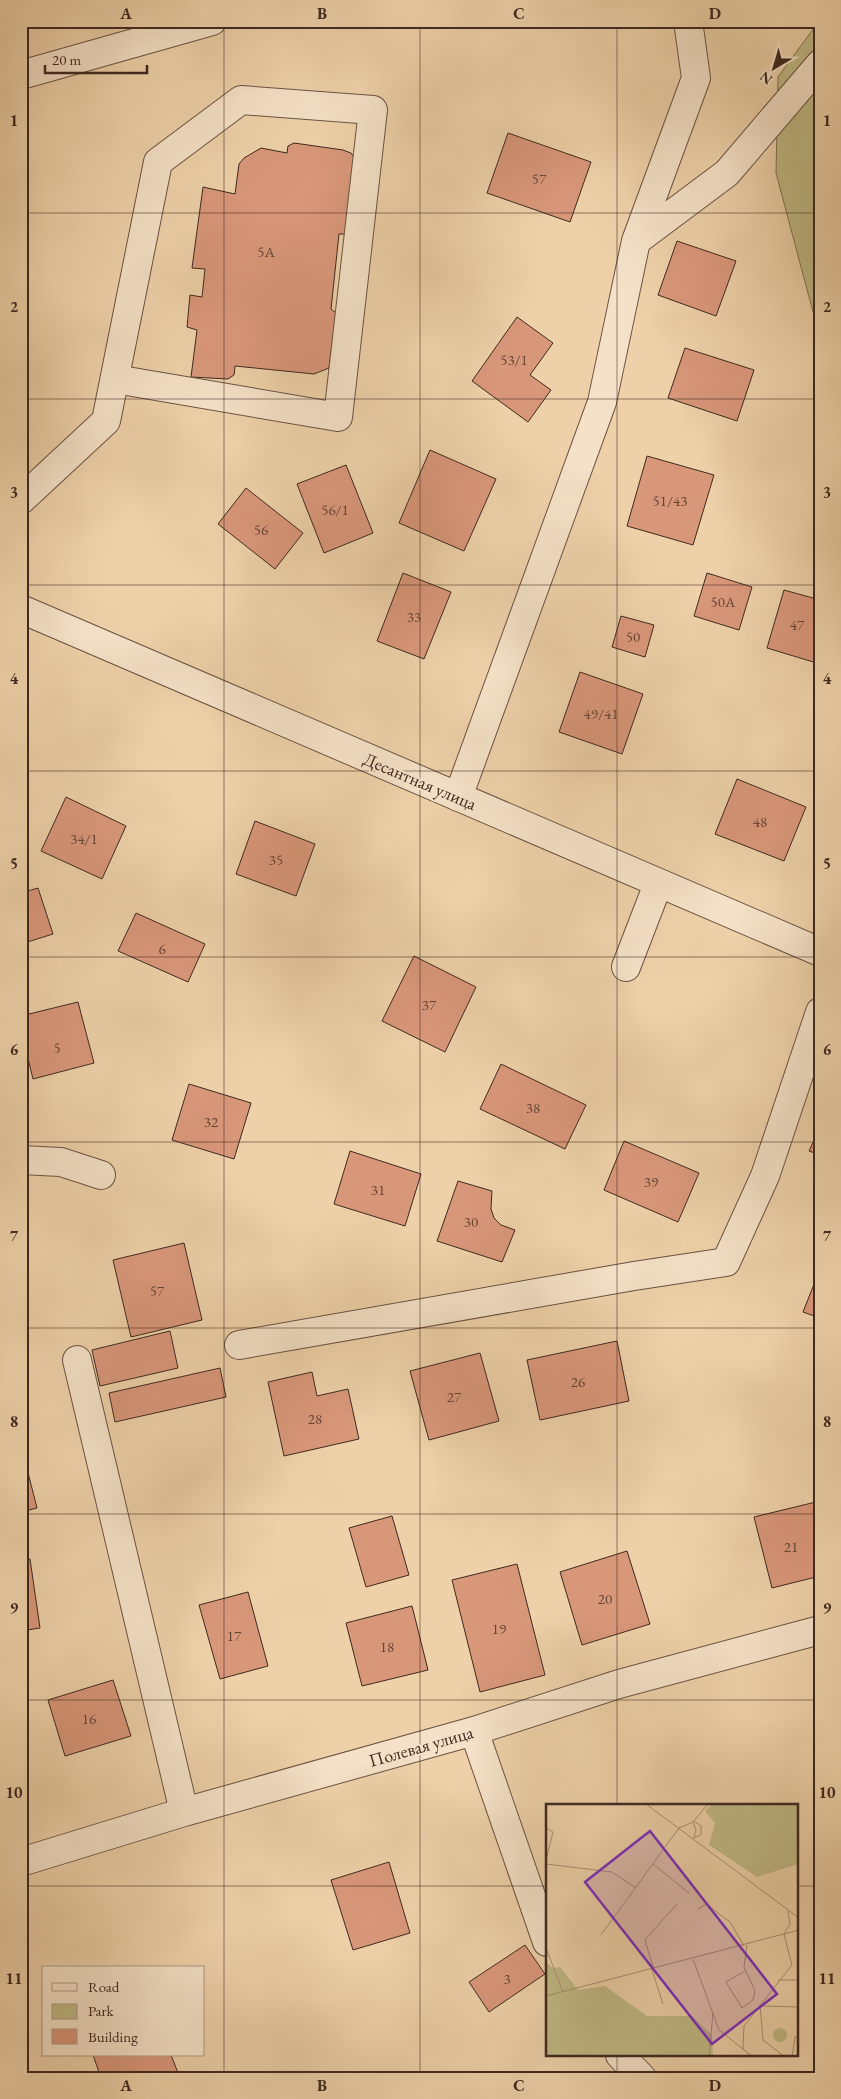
<svg xmlns="http://www.w3.org/2000/svg" width="841" height="2099" viewBox="0 0 841 2099" font-family="'EB Garamond',serif">
	<style>
		.green { fill: #bfb984; stroke: #7e7152 }
		.building { fill: #d9977a; stroke: #3e2920 }
		.lines { fill: none; stroke-linecap: round; stroke-linejoin: round }
		.minor-casing { stroke: #6a5342; stroke-width: 30 }
		.minor { stroke: #f4e1c7; stroke-width: 28 }
		.grid { fill: none; stroke: #3e2920; stroke-width: 1; stroke-opacity: 0.55 }
		.labels { text-anchor: middle; dominant-baseline: central; stroke-width: 4; stroke-linejoin: round; paint-order: stroke }
		.number-label { font-size: 15px; fill: #654436 }
		.street-label { font-size: 18px; fill: #3e2920; stroke: #f4e1c7 }
		.inset-road { fill: none; stroke: #a88e72; stroke-width: 1 }
		.view { fill: #7b2cbf; fill-opacity: 0.15; stroke: #7b2cbf; stroke-width: 2.5 }
		.inset-edge { fill: none; stroke: #3e2920; stroke-width: 2.5 }
		.neatline { fill: none; stroke: #3e2920; stroke-width: 2 }
		.grid-label { font-size: 16px; text-anchor: middle; font-weight: bold; fill: #3e2920 }
	</style>
	<rect width="100%" height="100%" fill="#eed1a9"/>
	<filter id="stains"><feTurbulence type="fractalNoise" baseFrequency=".004" numOctaves="4"/><feColorMatrix values="0 0 0 0 .2 0 0 0 0 .09 0 0 0 0 .02 0 0 0 .5 -.17"/></filter>
	<radialGradient id="worn" r=".72"><stop offset=".6" stop-color="#630" stop-opacity="0"/><stop offset="1" stop-color="#630" stop-opacity=".3"/></radialGradient>
	<path class="green" d="M 819,21 L 820,21 L 820,338 L 776,173 L 778,77 Z"/>
	<path class="building" d="M 508,133 L 591,162 L 570,222 L 487,193 Z
		M 294,143 L 343,150 L 351,153 L 356,160 L 346,234 L 339,234 L 331,309 L 336,313 L 329,368 L 314,374 L 235,366 L 234,375 L 228,379 L 191,377 L 197,330 L 187,327 L 190,295 L 202,297 L 205,269 L 192,268 L 203,187 L 235,194 L 239,164 L 244,158 L 261,148 L 287,153 L 288,146 Z
		M 677,241 L 736,261 L 716,316 L 658,295 Z
		M 517,317 L 553,343 L 530,375 L 551,390 L 528,422 L 472,381 Z
		M 685,348 L 754,370 L 737,421 L 668,398 Z
		M 430,450 L 496,479 L 464,551 L 399,523 Z
		M 647,456 L 714,475 L 693,545 L 627,526 Z
		M 346,465 L 373,533 L 324,553 L 297,484 Z
		M 246,488 L 303,533 L 275,569 L 218,524 Z
		M 403,573 L 451,592 L 424,659 L 377,641 Z
		M 707,573 L 752,587 L 739,630 L 694,616 Z
		M 784,590 L 820,600 L 820,664 L 767,648 Z
		M 621,616 L 654,625 L 645,657 L 612,647 Z
		M 580,672 L 643,694 L 622,754 L 559,732 Z
		M 737,779 L 806,807 L 784,861 L 715,834 Z
		M 66,797 L 126,826 L 102,879 L 41,851 Z
		M 255,821 L 315,844 L 296,896 L 236,874 Z
		M 38,888 L 53,934 L 21,944 L 21,893 Z
		M 136,913 L 205,944 L 188,982 L 118,951 Z
		M 414,956 L 476,987 L 445,1052 L 382,1021 Z
		M 78,1002 L 94,1063 L 33,1079 L 21,1030 L 21,1016 Z
		M 501,1064 L 586,1105 L 565,1149 L 480,1109 Z
		M 189,1084 L 251,1103 L 234,1159 L 172,1140 Z
		M 820,1127 L 820,1155 L 809,1151 Z
		M 624,1141 L 699,1173 L 678,1222 L 604,1190 Z
		M 350,1151 L 421,1174 L 405,1226 L 334,1204 Z
		M 458,1181 L 492,1191 L 491,1209 L 494,1218 L 501,1225 L 515,1230 L 502,1262 L 437,1241 Z
		M 184,1243 L 202,1320 L 131,1337 L 113,1260 Z
		M 820,1269 L 820,1318 L 803,1312 Z
		M 170,1331 L 178,1368 L 100,1386 L 92,1350 Z
		M 617,1341 L 629,1401 L 540,1420 L 527,1360 Z
		M 480,1353 L 499,1421 L 429,1440 L 410,1371 Z
		M 220,1368 L 226,1397 L 115,1422 L 109,1393 Z
		M 312,1372 L 317,1396 L 348,1389 L 359,1439 L 284,1456 L 268,1382 Z
		M 21,1453 L 23,1453 L 37,1508 L 21,1512 Z
		M 820,1501 L 820,1576 L 772,1588 L 754,1517 Z
		M 392,1516 L 409,1575 L 366,1587 L 349,1528 Z
		M 627,1551 L 650,1624 L 582,1645 L 560,1572 Z
		M 30,1559 L 40,1628 L 21,1631 L 21,1561 Z
		M 517,1564 L 545,1675 L 480,1692 L 452,1580 Z
		M 248,1592 L 268,1666 L 220,1679 L 199,1605 Z
		M 412,1606 L 428,1670 L 362,1686 L 346,1623 Z
		M 113,1680 L 131,1736 L 65,1756 L 48,1700 Z
		M 389,1862 L 410,1933 L 353,1950 L 331,1880 Z
		M 525,1945 L 545,1974 L 489,2012 L 469,1982 Z
		M 93,2055 L 171,2055 L 180,2078 L 101,2078 Z"/>
	<g class="lines">
		<defs>
			<path id="minor" d="M 21,75 L 212,21
				M 636,241 L 727,173 L 820,64
				M 21,500 L 106,421 L 158,162 L 241,100 L 373,110 L 338,417 L 115,379
				M 21,609 L 820,952
				M 458,797 L 602,402 L 636,241 L 696,78 L 688,21
				M 626,967 L 658,884
				M 21,1160 L 61,1162 L 101,1175
				M 239,1345 L 634,1276 L 726,1262 L 765,1176 L 820,1012
				M 77,1360 L 184,1812
				M 474,1731 L 547,1942
				M 21,1862 L 184,1812 L 474,1731 L 619,1684 L 820,1630
				M 620,2055 L 642,2078"/>
		</defs>
		<use href="#minor" class="minor-casing"/>
		<use href="#minor" class="minor"/>
	</g>
	<path class="grid" d="M 224,21 L 224,2078M 420,21 L 420,2078M 617,21 L 617,1805M 21,213 L 820,213M 21,399 L 820,399M 21,585 L 820,585M 21,771 L 820,771M 21,957 L 820,957M 21,1142 L 820,1142M 21,1328 L 820,1328M 21,1514 L 820,1514M 21,1700 L 820,1700M 21,1886 L 547,1886M 797,1886 L 820,1886M 617,2055 L 617,2078"/>
	<g class="labels">
		<g class="number-label">
			<text x="539" y="178">57</text>
			<text x="266" y="251">5А</text>
			<text x="514" y="359">53/1</text>
			<text x="670" y="500">51/43</text>
			<text x="335" y="509">56/1</text>
			<text x="261" y="529">56</text>
			<text x="723" y="601">50А</text>
			<text x="414" y="616">33</text>
			<text x="797" y="624">47</text>
			<text x="633" y="636">50</text>
			<text x="601" y="713">49/41</text>
			<text x="760" y="821">48</text>
			<text x="84" y="838">34/1</text>
			<text x="276" y="859">35</text>
			<text x="162" y="948">6</text>
			<text x="429" y="1004">37</text>
			<text x="57" y="1047">5</text>
			<text x="533" y="1107">38</text>
			<text x="211" y="1121">32</text>
			<text x="651" y="1181">39</text>
			<text x="378" y="1189">31</text>
			<text x="471" y="1221">30</text>
			<text x="157" y="1290">57</text>
			<text x="578" y="1381">26</text>
			<text x="454" y="1396">27</text>
			<text x="315" y="1418">28</text>
			<text x="791" y="1546">21</text>
			<text x="605" y="1598">20</text>
			<text x="499" y="1628">19</text>
			<text x="234" y="1635">17</text>
			<text x="387" y="1646">18</text>
			<text x="89" y="1718">16</text>
			<text x="507" y="1978">3</text>
		</g>
		<g class="street-label">
			<text transform="translate(420 781) rotate(23)">Десантная улица</text>
			<text transform="translate(421 1746) rotate(-16)">Полевая улица</text>
		</g>
	</g>
	<g transform="translate(546 1804)">
		<rect width="252" height="252" fill="#eed1a9"/>
		<path d="M 166,0 L 252,0 L 252,60 L 211,73 L 163,41 L 169,19 L 159,7 ZM 0,158 L 7,164 L 14,163 L 32,186 L 59,182 L 101,212 L 146,212 L 166,231 L 167,252 L 0,252 ZM227 231a7 7 0 1 1 14 0a7 7 0 1 1-14 0Z" fill="#bfb984"/>
		<path class="inset-road" d="M 100,0 L 253,114M 147,18 L 150,26 L 148,33M 0,24 L 7,28 L 0,56M 147,34 L 155,31 L 155,22 L 148,17M 0,60 L 66,68 L 90,84M 107,60 L 143,89M 152,105 L 160,100 L 184,118 L 198,142M 55,131 L 133,24 L 147,18 L 162,0M 0,144 L 17,188M 147,155 L 173,226 L 197,245M 106,166 L 117,200M 108,166 L 99,136 L 131,100M 199,167 L 180,178 L 196,204 L 207,196 L 209,187 L 198,163 L 201,141M 232,176 L 253,176M 0,192 L 253,126M 214,200 L 217,236 L 239,253M 216,202 L 253,203M 163,253 L 167,209M 207,253 L 197,245 L 198,222 L 246,161 L 238,130 L 244,120 L 242,107M 246,253 L 249,233 L 253,231"/>
		<path class="view" d="M 104,27 L 231,190 L 166,240 L 39,78 Z"/>
		<rect width="252" height="252" class="inset-edge"/>
	</g>
	<rect width="841" height="2099" fill="none" stroke="#eed1a9" stroke-width="55"/>
	<rect x="42" y="1966" width="162" height="90" fill="#f4e1c7" stroke="#ab9784"/>
	<rect x="52" y="1983" width="25" height="8" fill="#f4e1c7" stroke="#ab9784"/>
	<text x="88" y="1992" font-size="15" fill="#3e2920">Road</text>
	<rect x="52" y="2004" width="25" height="15" fill="#bfb984" stroke="#ab9784"/>
	<text x="88" y="2016" font-size="15" fill="#3e2920">Park</text>
	<rect x="52" y="2029" width="25" height="15" fill="#d9977a" stroke="#ab9784"/>
	<text x="88" y="2042" font-size="15" fill="#3e2920">Building</text>
	<g transform="translate(774 68) rotate(218)" stroke="#f4e1c7" stroke-width="4" paint-order="stroke">
	<path d="M0-4L9 19L0 12L-9 19Z" fill="#3e2920"/>
	<text y="-8" font-size="14" font-weight="bold" text-anchor="middle" fill="#3e2920">N</text>
	</g>
	<path d="M45 65v8h102v-8" fill="none" stroke="#3e2920" stroke-width="2.5"/>
	<text x="52" y="65" font-size="15" fill="#3e2920" stroke="#f4e1c7" stroke-width="4" paint-order="stroke">20 m</text>
	<rect x="28" y="28" width="786" height="2044" class="neatline"/>
	<g class="grid-label">
		<text x="126" y="19">A</text>
		<text x="322" y="19">B</text>
		<text x="519" y="19">C</text>
		<text x="715" y="19">D</text>
		<text x="14" y="126">1</text>
		<text x="827" y="126">1</text>
		<text x="14" y="312">2</text>
		<text x="827" y="312">2</text>
		<text x="14" y="498">3</text>
		<text x="827" y="498">3</text>
		<text x="14" y="684">4</text>
		<text x="827" y="684">4</text>
		<text x="14" y="869">5</text>
		<text x="827" y="869">5</text>
		<text x="14" y="1055">6</text>
		<text x="827" y="1055">6</text>
		<text x="14" y="1241">7</text>
		<text x="827" y="1241">7</text>
		<text x="14" y="1427">8</text>
		<text x="827" y="1427">8</text>
		<text x="14" y="1613">9</text>
		<text x="827" y="1613">9</text>
		<text x="14" y="1798">10</text>
		<text x="827" y="1798">10</text>
		<text x="14" y="1984">11</text>
		<text x="827" y="1984">11</text>
		<text x="126" y="2091">A</text>
		<text x="322" y="2091">B</text>
		<text x="519" y="2091">C</text>
		<text x="715" y="2091">D</text>
	</g>
	<rect width="100%" height="100%" filter="url(#stains)"/>
	<rect width="100%" height="100%" fill="url(#worn)"/>
</svg>
